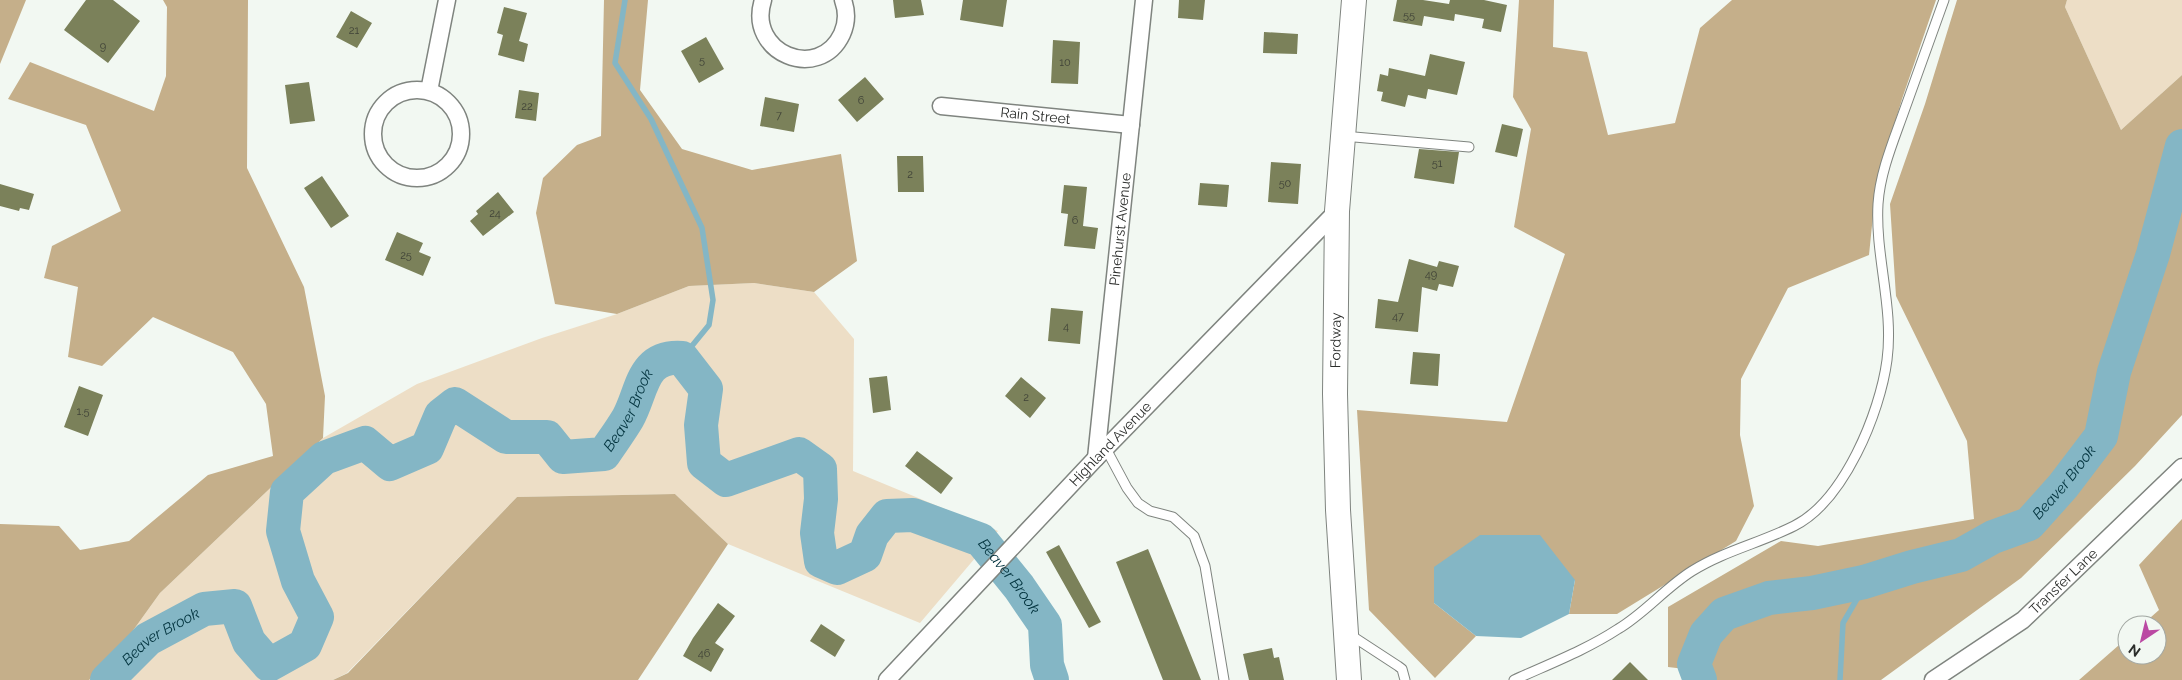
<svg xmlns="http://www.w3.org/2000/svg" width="2182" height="680" viewBox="0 0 2182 680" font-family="Raleway,sans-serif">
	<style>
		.green { fill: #eddec6 }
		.forest { fill: #c5af8a }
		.water { fill: #84b6c5 }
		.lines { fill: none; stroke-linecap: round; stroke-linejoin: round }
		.stream { stroke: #84b6c5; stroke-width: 5.5 }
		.river { stroke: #84b6c5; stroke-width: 34 }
		.building { fill: #7b815a }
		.lane-casing { stroke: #7f847f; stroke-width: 11 }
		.street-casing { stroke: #7f847f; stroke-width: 19 }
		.secondary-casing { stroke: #7f847f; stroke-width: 26 }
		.lane { stroke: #fff; stroke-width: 9 }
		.street { stroke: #fff; stroke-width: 16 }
		.secondary { stroke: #fff; stroke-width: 24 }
		.labels { text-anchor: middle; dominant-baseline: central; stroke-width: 4; stroke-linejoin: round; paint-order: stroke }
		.number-label { font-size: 11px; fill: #3f4237 }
		.street-label { font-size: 14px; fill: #2b2d2b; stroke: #f2f8f2 }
		.water-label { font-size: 15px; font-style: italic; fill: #02333e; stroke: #f2f8f2 }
	</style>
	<rect width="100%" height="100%" fill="#f2f8f2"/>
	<path class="green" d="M 2067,0 L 2182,0 L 2182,75 L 2121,130 L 2065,7 Z
		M 754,283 L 814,292 L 854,339 L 853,471 L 998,531 L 920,623 L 728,544 L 675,494 L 517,497 L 347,673 L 333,680 L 89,680 L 119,650 L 160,593 L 323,438 L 417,384 L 542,338 L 617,314 L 689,286 Z"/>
	<path class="forest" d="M 0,0 L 26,0 L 0,64 Z
		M 163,0 L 248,0 L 247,168 L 304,287 L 325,396 L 323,438 L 160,593 L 119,650 L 89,680 L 0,680 L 0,524 L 59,526 L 80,550 L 129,541 L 208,475 L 273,456 L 266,404 L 233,352 L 153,317 L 102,366 L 68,357 L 78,287 L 44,278 L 52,246 L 121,211 L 86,125 L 8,99 L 30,62 L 154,111 L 166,76 L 167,7 Z
		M 604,0 L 648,0 L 640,90 L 682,149 L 752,170 L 841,154 L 857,261 L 814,292 L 754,283 L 689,286 L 617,314 L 555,304 L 536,213 L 543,178 L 577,145 L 601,136 Z
		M 1519,0 L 1554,0 L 1553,47 L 1587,52 L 1608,135 L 1675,123 L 1700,28 L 1732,0 L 1936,0 L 1902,99 L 1876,186 L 1869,255 L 1788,288 L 1741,379 L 1740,435 L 1754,506 L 1736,541 L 1617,614 L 1569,614 L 1575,580 L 1434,603 L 1476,636 L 1435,678 L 1369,610 L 1357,410 L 1507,422 L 1565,254 L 1514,227 L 1531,129 L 1513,97 Z
		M 1957,0 L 2067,0 L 2065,7 L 2121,130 L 2182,75 L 2182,415 L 2135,466 L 2021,578 L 1881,680 L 1683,680 L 1685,669 L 1668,667 L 1668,607 L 1781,541 L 1818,546 L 1974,519 L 1967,441 L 1896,296 L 1890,204 L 1925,104 Z
		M 675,494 L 728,544 L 638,680 L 333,680 L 348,673 L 517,497 Z
		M 2182,519 L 2182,680 L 2079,680 L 2127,638 L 2127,655 L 2157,655 L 2157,625 L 2142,625 L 2159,610 L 2139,565 Z"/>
	<path class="water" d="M 1480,535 L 1540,535 L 1575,580 L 1569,614 L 1521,638 L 1476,636 L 1434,603 L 1434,567 Z"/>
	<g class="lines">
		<path class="stream" d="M 625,0 L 615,63 L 651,119 L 702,228 L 713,300 L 709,325 L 682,358
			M 1840,680 L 1843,623 L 1868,580"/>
		<g class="river">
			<path id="s1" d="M 107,680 L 148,639 L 204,609 L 235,606 L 249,642 L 269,665 L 305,645 L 317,617 L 298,581 L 283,531 L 287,492 L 324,458 L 365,443 L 390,464 L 427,448 L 441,415 L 455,404 L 506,437 L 547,437 L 563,457 L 604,454 C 612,442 621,430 628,418 C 643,391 641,355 682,358 L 706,389 L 701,425 L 704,463 L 726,480 L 799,454 L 820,469 L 821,499 L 817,533 L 821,561 L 837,568 L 865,555 L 872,535 L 887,516 L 913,515 L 981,540 L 1019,587 L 1045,625 L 1047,665 L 1052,680"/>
			<path id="s2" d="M 1700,680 L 1694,664 L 1706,634 L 1724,614 L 1769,598 L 1812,593 L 1864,582 L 1912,567 L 1961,555 L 1993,537 L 2029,524 L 2063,486 L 2101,436 L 2114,372 L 2153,254 L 2182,146"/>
		</g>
	</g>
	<path class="building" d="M 86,0 L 113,0 L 140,21 L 108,63 L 64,30 Z
		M 893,0 L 921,0 L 924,15 L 895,18 Z
		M 963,0 L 1007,0 L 1003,27 L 960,20 Z
		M 1179,0 L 1205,0 L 1203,20 L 1178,18 Z
		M 1397,0 L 1423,0 L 1449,4 L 1450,0 L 1484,0 L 1507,5 L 1501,32 L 1482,28 L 1484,19 L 1455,14 L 1454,21 L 1424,16 L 1422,26 L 1393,21 Z
		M 504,7 L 527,13 L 519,41 L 528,44 L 524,62 L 498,55 L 503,35 L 497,33 Z
		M 351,11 L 372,23 L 357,48 L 336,37 Z
		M 1264,32 L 1298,34 L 1297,54 L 1263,53 Z
		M 706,37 L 724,69 L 699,83 L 681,51 Z
		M 1053,40 L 1080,42 L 1078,84 L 1051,83 Z
		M 1430,54 L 1465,62 L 1457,95 L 1428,89 L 1426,99 L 1408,95 L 1405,107 L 1381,101 L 1383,92 L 1377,91 L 1380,74 L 1388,76 L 1389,68 L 1425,76 Z
		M 865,77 L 884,99 L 857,122 L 838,100 Z
		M 309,82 L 315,121 L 290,124 L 285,85 Z
		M 519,90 L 539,93 L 536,121 L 515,118 Z
		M 765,97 L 799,104 L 794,132 L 760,126 Z
		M 1502,124 L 1523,129 L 1517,157 L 1495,152 Z
		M 1419,149 L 1459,152 L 1454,184 L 1414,178 Z
		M 897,156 L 923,156 L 924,192 L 898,192 Z
		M 1271,162 L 1301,164 L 1298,204 L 1268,202 Z
		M 322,176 L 349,216 L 331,228 L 304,188 Z
		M 1200,183 L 1229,185 L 1227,207 L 1198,205 Z
		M 0,184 L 34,194 L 29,210 L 20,208 L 19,211 L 0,206 Z
		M 1064,185 L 1087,187 L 1083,226 L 1098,228 L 1095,249 L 1064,246 L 1068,214 L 1061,213 Z
		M 498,192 L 514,212 L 483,236 L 470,221 L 478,214 L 476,211 Z
		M 397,232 L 423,243 L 419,252 L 431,257 L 423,276 L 385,260 Z
		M 1409,259 L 1437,267 L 1439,261 L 1459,266 L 1453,287 L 1439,284 L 1437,291 L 1422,287 L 1418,332 L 1375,328 L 1378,299 L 1398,302 Z
		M 1051,308 L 1083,311 L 1080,344 L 1048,341 Z
		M 1413,352 L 1440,354 L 1438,386 L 1410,384 Z
		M 887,376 L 891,410 L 873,413 L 869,378 Z
		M 1021,377 L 1046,398 L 1030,418 L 1005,396 Z
		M 79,386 L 103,395 L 88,436 L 64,427 Z
		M 917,451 L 953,478 L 941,494 L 905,466 Z
		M 1059,545 L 1101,622 L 1089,628 L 1046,552 Z
		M 1148,549 L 1201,680 L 1163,680 L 1116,562 Z
		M 718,603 L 735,616 L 715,643 L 724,649 L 711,672 L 683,656 L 693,638 Z
		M 821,624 L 845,640 L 835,657 L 810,641 Z
		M 1272,648 L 1274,658 L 1279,657 L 1284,680 L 1249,680 L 1243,654 Z
		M 1630,662 L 1648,680 L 1612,680 Z"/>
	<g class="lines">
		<defs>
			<path id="lane" d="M 1343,136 L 1469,147
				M 1105,447 L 1127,488 L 1138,503 L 1150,511 L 1173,517 L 1194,536 L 1205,566 L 1224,680
				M 1349,634 L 1398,666 L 1402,669 L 1405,680
				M 1514,680 C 1549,664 1586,650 1618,629 C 1645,613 1665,588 1692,571 C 1724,551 1760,543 1794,526 C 1844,501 1880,413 1887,360 C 1894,308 1875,256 1878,204 C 1880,173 1893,142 1903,114 C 1917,76 1930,38 1944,0"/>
			<g id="street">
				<path d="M 763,0 C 746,53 819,83 842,34 C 847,23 847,11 843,0"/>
				<circle cx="417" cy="134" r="44"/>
				<path d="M 429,91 L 447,0"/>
				<path id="s3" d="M 941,106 L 1131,125"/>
				<path id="s4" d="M 1096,458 L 1144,0"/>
				<path id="s5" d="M 887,680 L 1096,458 L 1337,211"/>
				<path id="s6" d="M 1933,680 L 2023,620 L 2182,467"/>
			</g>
			<g id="secondary">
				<path id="s7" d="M 1349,680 L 1338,510 L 1335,394 L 1337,211 L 1354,0"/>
			</g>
		</defs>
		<use href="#lane" class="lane-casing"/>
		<use href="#street" class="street-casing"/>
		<use href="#secondary" class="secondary-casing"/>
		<use href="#lane" class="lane"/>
		<use href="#street" class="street"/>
		<use href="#secondary" class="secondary"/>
	</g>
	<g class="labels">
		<g class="number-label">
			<text x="1409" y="15">55</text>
			<text x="354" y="30">21</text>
			<text x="103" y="46">9</text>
			<text x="702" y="60">5</text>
			<text x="1065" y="62">10</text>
			<text x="861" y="100">6</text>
			<text x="527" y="106">22</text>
			<text x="779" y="115">7</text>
			<text x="1437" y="163">51</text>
			<text x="910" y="174">2</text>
			<text x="1285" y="183">50</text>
			<text x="495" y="213">24</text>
			<text x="1075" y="220">6</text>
			<text x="406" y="255">25</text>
			<text x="1431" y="274">49</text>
			<text x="1398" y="316">47</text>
			<text x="1066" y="326">4</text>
			<text x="1026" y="397">2</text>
			<text x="83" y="411">1.5</text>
			<text x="704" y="653">46</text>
		</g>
		<g class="street-label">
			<text stroke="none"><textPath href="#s3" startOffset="95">Rain Street</textPath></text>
			<text stroke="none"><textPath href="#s4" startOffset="230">Pinehurst Avenue</textPath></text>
			<text stroke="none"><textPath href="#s7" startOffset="340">Fordway</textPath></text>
			<text stroke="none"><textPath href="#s5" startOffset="325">Highland Avenue</textPath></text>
			<text stroke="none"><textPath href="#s6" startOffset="164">Transfer Lane</textPath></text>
		</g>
		<g class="water-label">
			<text stroke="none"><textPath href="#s1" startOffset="865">Beaver Brook</textPath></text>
			<text stroke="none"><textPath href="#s2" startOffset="451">Beaver Brook</textPath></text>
			<text stroke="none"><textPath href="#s1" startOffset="1522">Beaver Brook</textPath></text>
			<text stroke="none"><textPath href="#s1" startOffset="70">Beaver Brook</textPath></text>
		</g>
	</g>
	<g transform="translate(2142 640) rotate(215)"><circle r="24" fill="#f2f8f2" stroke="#a2a7a2"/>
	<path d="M0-4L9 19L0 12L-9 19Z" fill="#bb49a3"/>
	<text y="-8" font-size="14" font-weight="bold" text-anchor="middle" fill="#2b2d2b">N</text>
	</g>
</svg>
